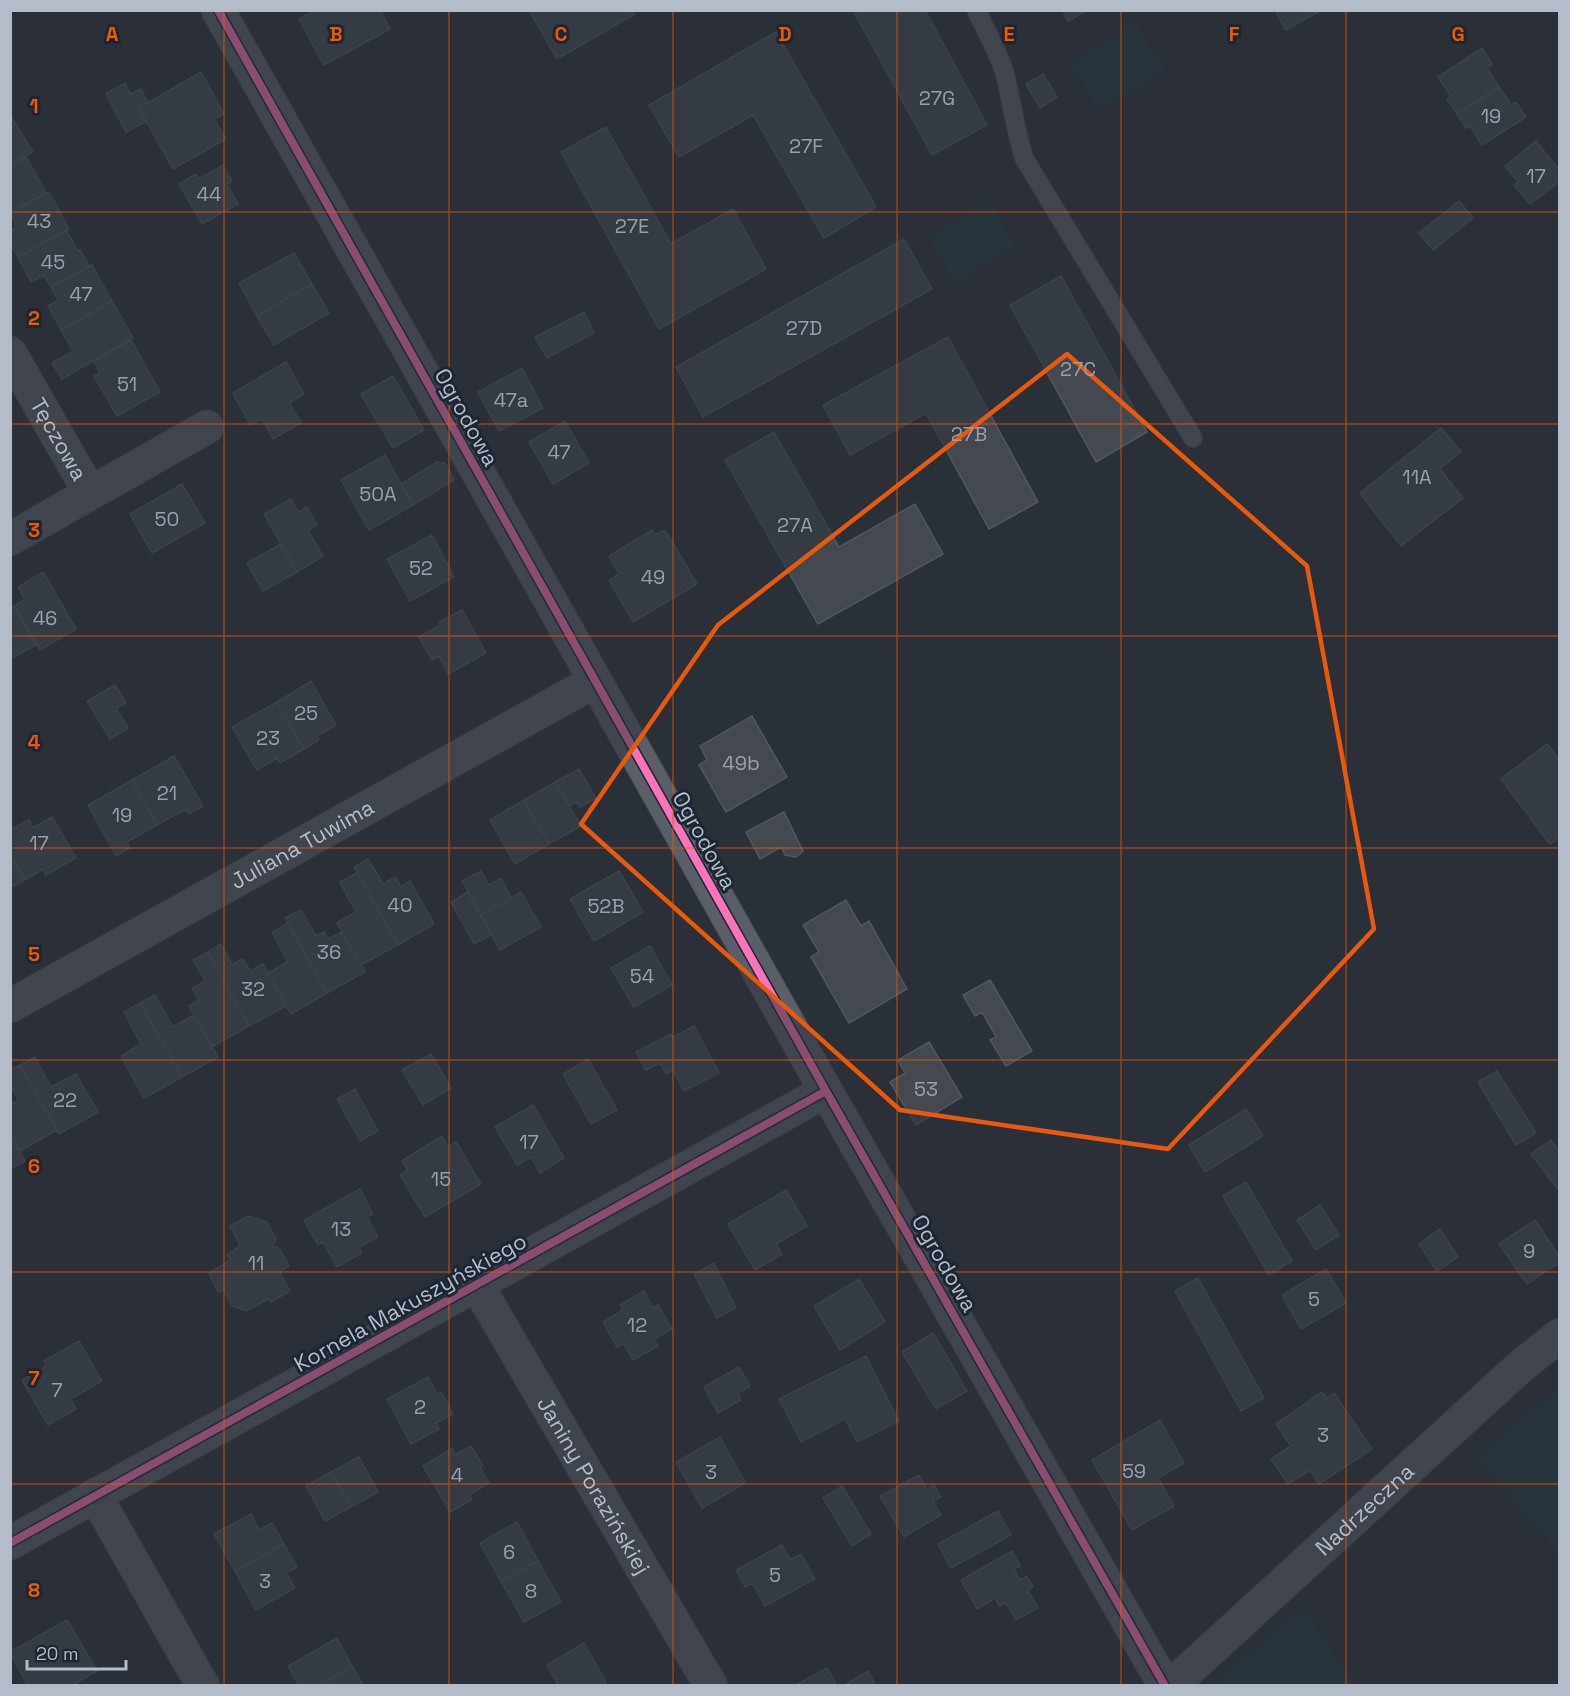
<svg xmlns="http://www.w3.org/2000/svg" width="1570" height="1696" viewBox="0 0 1570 1696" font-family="'Space Grotesk',sans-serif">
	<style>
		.green { fill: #273a3e }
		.building { fill: #444950; stroke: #52575f; stroke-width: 1.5 }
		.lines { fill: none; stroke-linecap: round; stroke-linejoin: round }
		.service-casing { stroke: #484c53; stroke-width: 20 }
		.minor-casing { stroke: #484c53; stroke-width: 35 }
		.service { stroke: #5a5e66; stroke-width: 18 }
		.minor { stroke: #5a5e66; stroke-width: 33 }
		.cycleway-casing { stroke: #1d2633; stroke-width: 11 }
		.cycleway { stroke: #fb73b8; stroke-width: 8 }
		.marked { fill: none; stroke: #e8590c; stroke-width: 4.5; stroke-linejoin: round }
		.grid { fill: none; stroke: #e8590c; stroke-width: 1.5; stroke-opacity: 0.55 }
		.labels { text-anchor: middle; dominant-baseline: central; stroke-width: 6; stroke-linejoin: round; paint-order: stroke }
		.number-label { font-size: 20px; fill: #989fab }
		.street-label { font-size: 22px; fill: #b4bcc9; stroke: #1d2633 }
		.grid-label { font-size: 20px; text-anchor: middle; font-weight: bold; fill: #e8590c; stroke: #1d2633; stroke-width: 6; stroke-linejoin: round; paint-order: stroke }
	</style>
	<rect width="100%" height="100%" fill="#2a3038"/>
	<path class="green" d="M 1136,23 L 1165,71 L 1099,111 L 1070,62 Z
		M 989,201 L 1016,246 L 955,283 L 928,238 Z
		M 1559,1387 L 1559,1553 L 1478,1457 Z
		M 1303,1608 L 1354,1685 L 1212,1685 Z"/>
	<path class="building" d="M 315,10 L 380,10 L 390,29 L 324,65 L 299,19 Z
		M 529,10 L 633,10 L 635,14 L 557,59 Z
		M 853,10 L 925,10 L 987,125 L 932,155 Z
		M 1062,10 L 1087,10 L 1068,21 Z
		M 1275,10 L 1322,10 L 1286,30 Z
		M 776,32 L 876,207 L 824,238 L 753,115 L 679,157 L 649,105 Z
		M 1482,48 L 1492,64 L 1487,68 L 1499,87 L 1457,114 L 1447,99 L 1451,96 L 1438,77 Z
		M 201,72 L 224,114 L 214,119 L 226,139 L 173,169 L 139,108 Z
		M 1043,74 L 1057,97 L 1040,108 L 1026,84 Z
		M 125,83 L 130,94 L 141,89 L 148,103 L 139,108 L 146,122 L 126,132 L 106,94 Z
		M 1499,87 L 1511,105 L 1516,102 L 1526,117 L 1482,145 L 1470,126 L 1466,128 L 1457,114 Z
		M 10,115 L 33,152 L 10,165 Z
		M 606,127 L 671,244 L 733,209 L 766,269 L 659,329 L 561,152 Z
		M 1536,141 L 1560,171 L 1560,181 L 1530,204 L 1514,185 L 1518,182 L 1505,166 Z
		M 26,157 L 46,193 L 10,213 L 10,165 Z
		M 223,165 L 232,181 L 227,184 L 238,204 L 202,224 L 179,184 L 196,174 L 199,179 Z
		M 49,192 L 69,229 L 18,257 L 10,244 L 10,230 L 17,227 L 10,213 Z
		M 1459,201 L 1473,218 L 1433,250 L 1419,233 Z
		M 66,230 L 78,251 L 80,250 L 89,266 L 51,287 L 44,275 L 31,282 L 18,257 Z
		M 904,239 L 932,289 L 703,417 L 676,367 Z
		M 294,253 L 312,284 L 257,316 L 239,283 Z
		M 92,265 L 112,301 L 61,330 L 48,306 L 58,300 L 51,287 Z
		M 1061,276 L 1147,432 L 1096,462 L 1010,305 Z
		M 312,284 L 329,313 L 274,345 L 257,316 Z
		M 112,301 L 133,338 L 62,379 L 52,363 L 73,351 L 61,330 Z
		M 584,312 L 594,333 L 547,358 L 535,337 Z
		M 948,337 L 1038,502 L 989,529 L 926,413 L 850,455 L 823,405 Z
		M 131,340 L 160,392 L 117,416 L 94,376 L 100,373 L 94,361 Z
		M 286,362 L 304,394 L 289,403 L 301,423 L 273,439 L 262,419 L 250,425 L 233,393 Z
		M 522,368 L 543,408 L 499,431 L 478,392 Z
		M 393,376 L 424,430 L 393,448 L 361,394 Z
		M 565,421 L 589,463 L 553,484 L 529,442 Z
		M 1441,428 L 1461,452 L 1440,469 L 1463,498 L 1401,546 L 1360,493 Z
		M 774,432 L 839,547 L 915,504 L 943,554 L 818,624 L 725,460 Z
		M 385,455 L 413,505 L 369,530 L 341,480 Z
		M 437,462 L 445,463 L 454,480 L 413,505 L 401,484 Z
		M 182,484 L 205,523 L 152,553 L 130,514 Z
		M 291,499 L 298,512 L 307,507 L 317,525 L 308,530 L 323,556 L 297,572 L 264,514 Z
		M 652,530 L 655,535 L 665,530 L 697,584 L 633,622 L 609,580 L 619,574 L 609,556 Z
		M 432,535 L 454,577 L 410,601 L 387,559 Z
		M 281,544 L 297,572 L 263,591 L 247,563 Z
		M 43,572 L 76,629 L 40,650 L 14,606 L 25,599 L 18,587 Z
		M 14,606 L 36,645 L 10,659 L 10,608 Z
		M 462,610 L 486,653 L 448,674 L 439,656 L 432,660 L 419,637 L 441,625 L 439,622 Z
		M 311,681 L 336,725 L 317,736 L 319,740 L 304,749 L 277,702 Z
		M 115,685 L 126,703 L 116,708 L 128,728 L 110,739 L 87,701 Z
		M 277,702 L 304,749 L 280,763 L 277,758 L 257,770 L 232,727 Z
		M 752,716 L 787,777 L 726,812 L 699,765 L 707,760 L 700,746 Z
		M 1547,744 L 1560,760 L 1560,837 L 1550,844 L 1501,779 Z
		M 174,756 L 203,806 L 189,814 L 186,809 L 157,825 L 132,780 Z
		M 579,769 L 596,798 L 580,807 L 577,802 L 569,806 L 555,782 Z
		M 132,780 L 157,825 L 127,842 L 130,848 L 116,856 L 88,805 Z
		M 555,782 L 581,826 L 549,844 L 524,800 Z
		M 524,800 L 549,844 L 515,864 L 490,820 Z
		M 784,812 L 803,851 L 796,857 L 785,855 L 781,847 L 760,859 L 746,832 Z
		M 52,817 L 76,858 L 46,875 L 43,869 L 25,880 L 10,855 L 10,830 L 29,820 L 33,828 Z
		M 10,855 L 25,880 L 10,888 Z
		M 368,859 L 383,884 L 395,877 L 401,887 L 410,881 L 434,924 L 398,945 L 354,867 Z
		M 481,871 L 489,885 L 501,878 L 511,898 L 481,915 L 462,881 Z
		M 619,871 L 643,912 L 594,941 L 570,899 Z
		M 357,873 L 398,945 L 361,965 L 337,923 L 356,912 L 340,882 Z
		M 468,892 L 491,935 L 474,944 L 451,902 Z
		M 521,892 L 541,927 L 500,950 L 481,915 Z
		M 846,900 L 861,926 L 869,921 L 907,989 L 849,1023 L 811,957 L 819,952 L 803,925 Z
		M 301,910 L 316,936 L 324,932 L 328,939 L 342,932 L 365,972 L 327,993 L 285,918 Z
		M 288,923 L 327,993 L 291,1014 L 268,973 L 288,962 L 272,932 Z
		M 221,944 L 232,965 L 243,959 L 250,971 L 263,964 L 286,1006 L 249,1026 L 208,952 Z
		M 650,946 L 672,985 L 634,1007 L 611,968 Z
		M 208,952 L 249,1026 L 212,1047 L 189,1006 L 199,1000 L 192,988 L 205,981 L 193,960 Z
		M 990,980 L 1032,1051 L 1006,1066 L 990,1040 L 996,1037 L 982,1012 L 975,1016 L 963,995 Z
		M 155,995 L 173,1027 L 194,1015 L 218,1057 L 182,1077 L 140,1003 Z
		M 140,1003 L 182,1077 L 144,1098 L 121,1056 L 141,1044 L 124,1012 Z
		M 694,1026 L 719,1073 L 684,1091 L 673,1070 L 666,1074 L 660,1063 L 646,1070 L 636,1052 L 671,1034 L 673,1037 Z
		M 929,1042 L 962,1097 L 916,1125 L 890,1082 L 905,1073 L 898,1060 Z
		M 431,1054 L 451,1088 L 423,1105 L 402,1070 Z
		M 35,1057 L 51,1087 L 76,1074 L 98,1112 L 59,1134 L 20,1065 Z
		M 588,1059 L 617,1110 L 591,1124 L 563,1074 Z
		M 20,1065 L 57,1130 L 20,1151 L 10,1135 L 10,1105 L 19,1100 L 10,1085 L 10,1070 Z
		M 1497,1071 L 1536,1133 L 1516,1145 L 1478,1082 Z
		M 355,1089 L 378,1131 L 360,1141 L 337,1099 Z
		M 533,1105 L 564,1158 L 540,1173 L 531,1157 L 517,1165 L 495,1127 Z
		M 1246,1109 L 1263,1136 L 1205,1172 L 1189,1145 Z
		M 10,1135 L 25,1161 L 10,1169 Z
		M 442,1136 L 448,1147 L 456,1142 L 481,1184 L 425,1217 L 400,1175 L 408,1170 L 402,1161 Z
		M 1551,1140 L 1560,1152 L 1560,1192 L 1531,1154 Z
		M 1246,1182 L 1292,1261 L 1269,1275 L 1223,1196 Z
		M 360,1189 L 373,1214 L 367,1217 L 378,1237 L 359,1247 L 362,1253 L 337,1267 L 323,1242 L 318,1245 L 304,1220 Z
		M 786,1190 L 807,1226 L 776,1244 L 782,1254 L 755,1270 L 728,1224 Z
		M 1320,1205 L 1339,1235 L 1316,1250 L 1297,1220 Z
		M 248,1216 L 267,1222 L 276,1239 L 273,1246 L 279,1248 L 289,1266 L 280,1272 L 290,1291 L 271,1302 L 268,1299 L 246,1311 L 232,1306 L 224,1290 L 218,1292 L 209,1273 L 231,1260 L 227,1255 L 240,1246 L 230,1226 Z
		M 1535,1220 L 1560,1257 L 1560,1262 L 1527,1284 L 1499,1244 Z
		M 1440,1229 L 1458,1257 L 1437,1271 L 1419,1244 Z
		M 714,1263 L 736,1308 L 717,1318 L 694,1274 Z
		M 1326,1269 L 1346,1303 L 1301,1329 L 1282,1295 Z
		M 1198,1278 L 1264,1398 L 1241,1411 L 1175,1291 Z
		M 859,1279 L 885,1322 L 840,1350 L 814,1306 Z
		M 644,1291 L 653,1308 L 658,1305 L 672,1329 L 654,1339 L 658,1346 L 633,1360 L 624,1344 L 617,1347 L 603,1322 L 623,1310 L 620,1305 Z
		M 933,1333 L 967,1391 L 936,1409 L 902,1352 Z
		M 79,1341 L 102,1381 L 70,1399 L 76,1409 L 48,1425 L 22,1380 L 46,1366 L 44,1361 Z
		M 866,1356 L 899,1421 L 857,1442 L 845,1419 L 801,1442 L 779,1399 Z
		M 739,1367 L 750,1386 L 738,1393 L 741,1400 L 718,1413 L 704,1387 Z
		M 428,1377 L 437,1394 L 441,1392 L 453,1414 L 436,1423 L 439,1429 L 411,1444 L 387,1399 Z
		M 1322,1392 L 1327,1398 L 1334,1393 L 1372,1449 L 1319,1484 L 1310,1470 L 1288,1484 L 1271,1459 L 1291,1446 L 1276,1424 Z
		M 1160,1420 L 1184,1463 L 1158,1478 L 1174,1506 L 1132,1530 L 1092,1460 Z
		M 720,1437 L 745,1483 L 702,1508 L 676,1462 Z
		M 471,1446 L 483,1466 L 480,1467 L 489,1483 L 469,1495 L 472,1500 L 450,1512 L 423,1466 L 452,1448 L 455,1455 Z
		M 359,1457 L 378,1492 L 351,1507 L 331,1472 Z
		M 331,1472 L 351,1507 L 325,1521 L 306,1486 Z
		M 919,1475 L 927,1489 L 934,1485 L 941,1497 L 933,1501 L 941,1515 L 904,1537 L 880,1496 Z
		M 842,1486 L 871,1534 L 852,1546 L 823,1498 Z
		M 998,1511 L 1011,1535 L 951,1568 L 938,1544 Z
		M 251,1514 L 259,1530 L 272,1523 L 284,1544 L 235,1571 L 214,1534 Z
		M 517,1522 L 538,1561 L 501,1581 L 480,1543 Z
		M 284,1544 L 297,1567 L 286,1573 L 295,1588 L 256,1610 L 235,1571 Z
		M 782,1545 L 790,1560 L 801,1554 L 815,1579 L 765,1606 L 752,1583 L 745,1587 L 736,1570 Z
		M 1012,1551 L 1020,1566 L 1014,1569 L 1020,1580 L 1027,1576 L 1033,1587 L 1028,1591 L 1038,1608 L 1016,1620 L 1006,1603 L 999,1606 L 995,1598 L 977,1609 L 961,1580 Z
		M 538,1561 L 561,1602 L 524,1622 L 501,1581 Z
		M 67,1620 L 97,1671 L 71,1686 L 28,1686 L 10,1652 Z
		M 337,1638 L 352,1666 L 319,1686 L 299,1686 L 288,1666 Z
		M 584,1643 L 606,1682 L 601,1686 L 559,1686 L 547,1665 Z
		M 352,1666 L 364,1686 L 319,1686 Z
		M 827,1668 L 837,1686 L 799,1686 L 798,1684 Z
		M 868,1671 L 876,1686 L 843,1686 Z"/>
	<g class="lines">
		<defs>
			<path id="service" d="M 976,10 C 986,30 997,50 1004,71 C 1012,100 1015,130 1024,158 L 1193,438"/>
			<g id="minor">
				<path d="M 218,10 L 826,1091 L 1165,1686"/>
				<path id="s1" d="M 10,353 L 90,493"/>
				<path d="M 10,539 L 207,427"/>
				<path id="s2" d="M 10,1006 L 595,681"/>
				<path id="s3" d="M 477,1285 L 711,1686"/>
				<path d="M 95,1495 L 203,1686"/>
				<path d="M 10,1543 L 826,1091"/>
				<path id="s4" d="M 1171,1686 L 1521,1366 L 1560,1335"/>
			</g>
		</defs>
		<use href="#service" class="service-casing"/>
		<use href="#minor" class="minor-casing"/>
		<use href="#service" class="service"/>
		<use href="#minor" class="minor"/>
		<defs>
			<path id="cycleway" d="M 218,10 L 826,1091 L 1165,1686
				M 10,1543 L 826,1091"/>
		</defs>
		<use href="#cycleway" class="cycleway-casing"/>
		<use href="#cycleway" class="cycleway"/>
	</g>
	<path d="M0 0H1570V1696H0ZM 1067,354 L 1307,566 L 1374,929 L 1168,1149 L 900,1110 L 581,824 L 718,625 Z" fill="#2a3038" fill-opacity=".55" fill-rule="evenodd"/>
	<path class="marked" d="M 1067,354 L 1307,566 L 1374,929 L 1168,1149 L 900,1110 L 581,824 L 718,625 Z"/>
	<path class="grid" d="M 224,10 L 224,1686M 449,10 L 449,1686M 673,10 L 673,1686M 897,10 L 897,1686M 1121,10 L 1121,1686M 1346,10 L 1346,1686M 10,212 L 1560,212M 10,424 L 1560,424M 10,636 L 1560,636M 10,848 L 1560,848M 10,1060 L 1560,1060M 10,1272 L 1560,1272M 10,1484 L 1560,1484"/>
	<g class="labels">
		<g class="number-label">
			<text x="937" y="98">27G</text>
			<text x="1491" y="116">19</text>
			<text x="806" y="146">27F</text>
			<text x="1536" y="176">17</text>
			<text x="209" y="194">44</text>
			<text x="39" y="221">43</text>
			<text x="632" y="226">27E</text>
			<text x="53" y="262">45</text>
			<text x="81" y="294">47</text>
			<text x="804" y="328">27D</text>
			<text x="1078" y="369">27C</text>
			<text x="127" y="384">51</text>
			<text x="511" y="400">47a</text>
			<text x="969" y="434">27B</text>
			<text x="559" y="452">47</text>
			<text x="1417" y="477">11A</text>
			<text x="378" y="494">50A</text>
			<text x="167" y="519">50</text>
			<text x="795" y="525">27A</text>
			<text x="421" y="568">52</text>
			<text x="653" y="577">49</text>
			<text x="45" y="618">46</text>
			<text x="306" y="713">25</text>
			<text x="268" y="738">23</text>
			<text x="741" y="763">49b</text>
			<text x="167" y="793">21</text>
			<text x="122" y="815">19</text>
			<text x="39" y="843">17</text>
			<text x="400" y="905">40</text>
			<text x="606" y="906">52B</text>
			<text x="329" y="952">36</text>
			<text x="642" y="976">54</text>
			<text x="253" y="989">32</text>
			<text x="926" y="1089">53</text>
			<text x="65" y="1100">22</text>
			<text x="529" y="1142">17</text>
			<text x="441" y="1179">15</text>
			<text x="341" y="1229">13</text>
			<text x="1529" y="1251">9</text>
			<text x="256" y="1263">11</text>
			<text x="1314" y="1299">5</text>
			<text x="637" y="1325">12</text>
			<text x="57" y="1390">7</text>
			<text x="420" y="1407">2</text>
			<text x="1323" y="1435">3</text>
			<text x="1134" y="1471">59</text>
			<text x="711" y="1472">3</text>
			<text x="457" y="1475">4</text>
			<text x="509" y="1552">6</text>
			<text x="775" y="1575">5</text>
			<text x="265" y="1581">3</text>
			<text x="531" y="1591">8</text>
		</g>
		<g class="street-label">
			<text transform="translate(467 417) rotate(61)">Ogrodowa</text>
			<text stroke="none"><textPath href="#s1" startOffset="99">Tęczowa</textPath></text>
			<text transform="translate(705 840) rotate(61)">Ogrodowa</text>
			<text stroke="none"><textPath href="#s2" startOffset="334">Juliana Tuwima</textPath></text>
			<text transform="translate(945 1263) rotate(60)">Ogrodowa</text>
			<text transform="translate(410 1302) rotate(-29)">Kornela Makuszyńskiego</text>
			<text stroke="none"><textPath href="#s3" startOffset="232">Janiny Porazińskiej</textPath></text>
			<text stroke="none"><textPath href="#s4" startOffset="262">Nadrzeczna</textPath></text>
		</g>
	</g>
	<g class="grid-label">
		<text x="112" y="41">A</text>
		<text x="336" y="41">B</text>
		<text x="561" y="41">C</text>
		<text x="785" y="41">D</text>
		<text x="1009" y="41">E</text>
		<text x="1234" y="41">F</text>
		<text x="1458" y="41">G</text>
		<text x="34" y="113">1</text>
		<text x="34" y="325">2</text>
		<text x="34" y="537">3</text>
		<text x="34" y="749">4</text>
		<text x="34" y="961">5</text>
		<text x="34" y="1173">6</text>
		<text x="34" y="1385">7</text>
		<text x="34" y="1597">8</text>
	</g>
	<rect width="1570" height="1696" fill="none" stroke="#b4bcc9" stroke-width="24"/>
	<path d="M27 1660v9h99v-9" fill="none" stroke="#b4bcc9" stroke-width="3"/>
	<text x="36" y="1660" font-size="18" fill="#b4bcc9" stroke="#1d2633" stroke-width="4.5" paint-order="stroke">20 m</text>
</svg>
